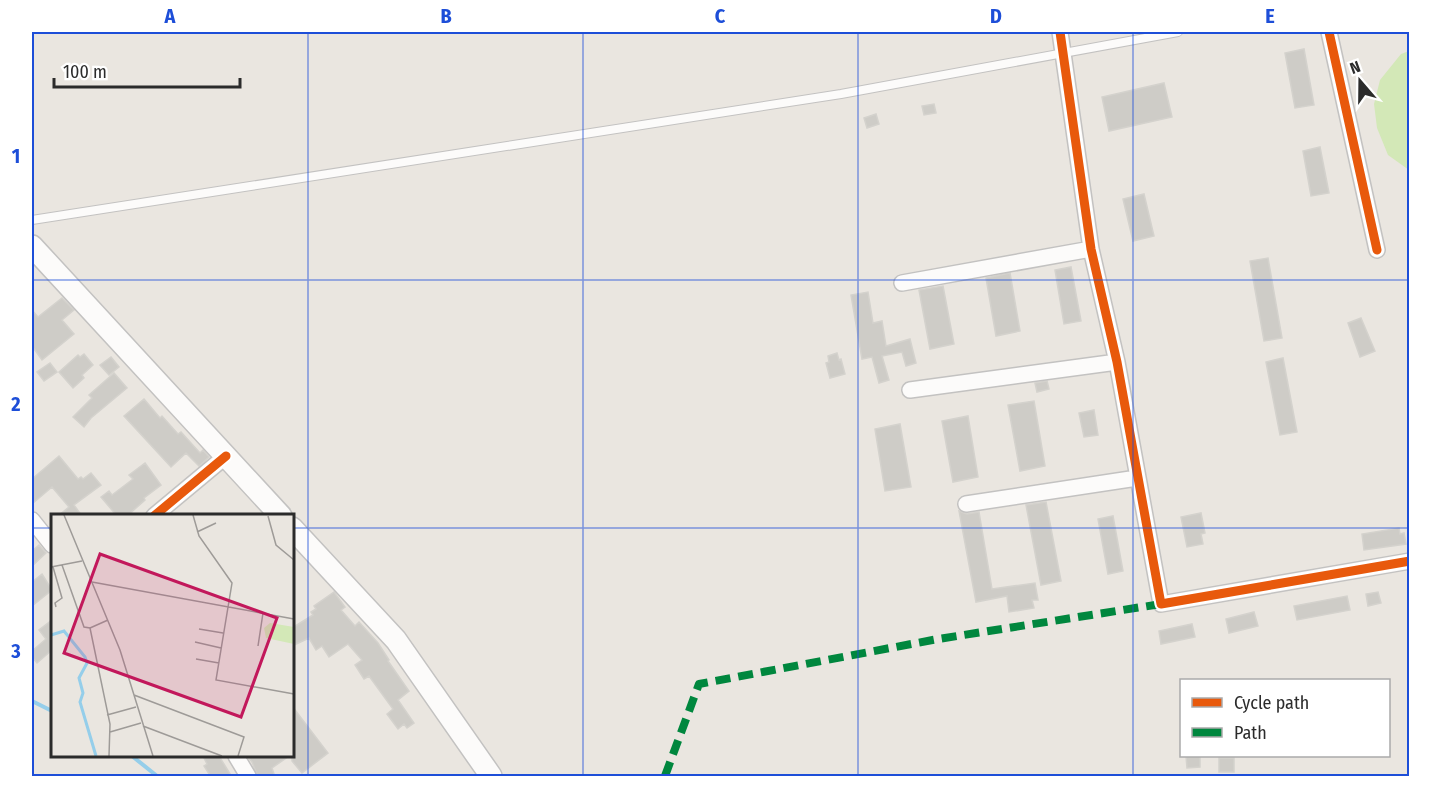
<svg xmlns="http://www.w3.org/2000/svg" width="1441" height="808" viewBox="0 0 1441 808" font-family="'Fira Sans Condensed',sans-serif">
	<style>
		.pitch { fill: #d3e8b7 }
		.lines { fill: none; stroke-linecap: round; stroke-linejoin: round }
		.stream { stroke: #95ceea; stroke-width: 4 }
		.building { fill: #ceccc7; stroke: #d4d2cd; stroke-width: 1.5 }
		.lane-casing { stroke: #c3c2c1; stroke-width: 10 }
		.street-casing { stroke: #c3c2c1; stroke-width: 18 }
		.secondary-casing { stroke: #c3c2c1; stroke-width: 24 }
		.lane { stroke: #fcfbfa; stroke-width: 8 }
		.street { stroke: #fcfbfa; stroke-width: 15 }
		.secondary { stroke: #fcfbfa; stroke-width: 21 }
		.quiet { stroke: #00873e; stroke-width: 8; stroke-dasharray: 15 8; stroke-linecap: butt }
		.cycleway-casing { stroke: #fff; stroke-width: 13 }
		.cycleway { stroke: #e8590c; stroke-width: 9 }
		.grid { fill: none; stroke: #1d4ed8; stroke-width: 1.5; stroke-opacity: 0.55 }
		.inset-river { fill: none; stroke: #95ceea; stroke-width: 3 }
		.inset-road { fill: none; stroke: #9e9b98; stroke-width: 1.5 }
		.view { fill: #c2185b; fill-opacity: 0.15; stroke: #c2185b; stroke-width: 3 }
		.inset-edge { fill: none; stroke: #2b2b2b; stroke-width: 3 }
		.neatline { fill: none; stroke: #1d4ed8; stroke-width: 2 }
		.grid-label { font-size: 20px; text-anchor: middle; font-weight: bold; fill: #1d4ed8 }
	</style>
	<rect width="100%" height="100%" fill="#eae6e0"/>
	<path class="pitch" d="M 1409,51 L 1410,51 L 1409,170 L 1388,155 L 1377,128 L 1374,104 L 1380,80 L 1401,54 Z"/>
	<g class="lines">
		<path class="stream" d="M 32,701 L 52,711
			M 132,756 L 157,776"/>
	</g>
	<path class="building" d="M 1304,49 L 1314,105 L 1295,108 L 1285,53 Z
		M 1164,83 L 1172,117 L 1109,131 L 1102,97 Z
		M 934,104 L 936,113 L 924,115 L 922,106 Z
		M 876,114 L 879,124 L 867,128 L 864,118 Z
		M 1320,147 L 1329,193 L 1311,196 L 1303,151 Z
		M 1144,194 L 1154,236 L 1133,241 L 1123,199 Z
		M 1268,258 L 1282,338 L 1264,341 L 1250,261 Z
		M 1071,267 L 1081,321 L 1064,324 L 1055,270 Z
		M 1010,273 L 1020,331 L 996,336 L 986,278 Z
		M 943,286 L 954,344 L 930,349 L 919,290 Z
		M 868,292 L 873,323 L 882,321 L 886,346 L 910,339 L 916,363 L 906,366 L 902,352 L 882,356 L 889,380 L 879,383 L 872,357 L 862,359 L 851,295 Z
		M 62,298 L 74,310 L 62,320 L 74,334 L 42,360 L 32,346 L 32,310 L 38,317 Z
		M 1361,318 L 1375,351 L 1360,357 L 1348,323 Z
		M 837,353 L 839,360 L 841,359 L 845,374 L 830,378 L 826,363 L 829,362 L 828,356 Z
		M 84,354 L 93,365 L 82,375 L 84,378 L 73,388 L 59,372 L 78,355 L 80,357 Z
		M 111,357 L 119,367 L 109,375 L 100,365 Z
		M 1283,358 L 1297,432 L 1280,435 L 1266,362 Z
		M 50,363 L 57,372 L 44,381 L 37,372 Z
		M 114,373 L 127,388 L 91,418 L 84,427 L 73,417 L 92,398 L 89,395 Z
		M 1047,381 L 1049,389 L 1037,392 L 1035,383 Z
		M 144,399 L 160,418 L 162,416 L 178,434 L 181,432 L 200,453 L 203,450 L 209,457 L 199,466 L 186,453 L 171,467 L 124,416 Z
		M 1034,401 L 1045,466 L 1020,471 L 1008,405 Z
		M 1094,410 L 1098,435 L 1084,437 L 1079,413 Z
		M 968,416 L 978,477 L 953,482 L 942,421 Z
		M 900,424 L 911,487 L 885,491 L 875,429 Z
		M 59,456 L 78,479 L 81,477 L 83,479 L 91,473 L 101,485 L 74,505 L 82,516 L 58,516 L 69,507 L 52,487 L 32,504 L 32,479 Z
		M 145,463 L 161,485 L 144,498 L 145,500 L 127,516 L 117,516 L 101,497 L 109,491 L 112,495 L 133,479 L 129,475 Z
		M 1046,502 L 1061,581 L 1041,585 L 1026,505 Z
		M 959,511 L 967,514 L 979,512 L 992,589 L 1035,583 L 1038,600 L 1032,600 L 1034,608 L 1009,612 L 1007,596 L 976,602 Z
		M 1201,513 L 1205,533 L 1201,534 L 1203,544 L 1187,547 L 1181,517 Z
		M 1113,516 L 1123,571 L 1108,574 L 1098,519 Z
		M 1399,528 L 1400,534 L 1404,533 L 1406,544 L 1364,550 L 1362,534 Z
		M 39,545 L 46,553 L 32,566 L 32,551 Z
		M 42,574 L 52,590 L 32,606 L 32,582 Z
		M 334,592 L 345,607 L 341,610 L 355,626 L 359,622 L 378,643 L 389,660 L 388,661 L 409,691 L 398,700 L 414,723 L 407,728 L 404,724 L 398,729 L 387,714 L 393,709 L 369,676 L 364,679 L 355,665 L 362,660 L 348,644 L 329,657 L 322,646 L 316,650 L 309,638 L 292,646 L 292,628 L 313,615 L 311,612 L 316,609 L 314,606 Z
		M 1378,592 L 1381,603 L 1368,606 L 1366,594 Z
		M 1347,596 L 1350,610 L 1297,620 L 1294,606 Z
		M 1254,612 L 1258,626 L 1229,633 L 1226,619 Z
		M 52,620 L 52,650 L 37,663 L 32,657 L 32,651 L 46,639 L 39,630 Z
		M 1192,624 L 1195,637 L 1161,644 L 1159,631 Z
		M 292,706 L 328,753 L 302,773 L 292,761 Z
		M 203,756 L 219,756 L 232,777 L 211,777 L 204,766 L 207,764 Z
		M 247,756 L 289,756 L 272,768 L 275,777 L 258,777 L 252,762 Z
		M 1186,756 L 1200,756 L 1200,767 L 1187,768 Z
		M 1219,758 L 1234,758 L 1234,772 L 1219,772 Z"/>
	<g class="lines">
		<defs>
			<path id="lane" d="M 32,220 L 841,94 L 1178,32"/>
			<path id="street" d="M 1060,32 L 1091,249 L 1117,362 L 1161,604 L 1410,561
				M 1329,32 L 1377,250
				M 902,283 L 1091,249
				M 910,390 L 1117,362
				M 966,504 L 1137,478
				M 154,516 L 226,456
				M 32,520 L 52,545
				M 236,756 L 248,776"/>
			<path id="secondary" d="M 32,246 L 281,516
				M 292,528 L 396,640 L 491,776"/>
		</defs>
		<use href="#lane" class="lane-casing"/>
		<use href="#street" class="street-casing"/>
		<use href="#secondary" class="secondary-casing"/>
		<use href="#lane" class="lane"/>
		<use href="#street" class="street"/>
		<use href="#secondary" class="secondary"/>
		<path class="quiet" d="M 665,776 L 699,684 L 938,639 L 1161,604"/>
		<defs>
			<path id="cycleway" d="M 1060,32 L 1091,249 L 1117,362 L 1161,604 L 1410,561
				M 1329,32 L 1377,250
				M 154,516 L 226,456"/>
		</defs>
		<use href="#cycleway" class="cycleway-casing"/>
		<use href="#cycleway" class="cycleway"/>
	</g>
	<path class="grid" d="M 308,32 L 308,776M 583,32 L 583,776M 858,32 L 858,776M 1133,32 L 1133,776M 32,280 L 1410,280M 32,528 L 52,528M 292,528 L 1410,528"/>
	<g transform="translate(51 514)">
		<rect width="243" height="243" fill="#eae6e0"/>
		<path d="M 219,109 L 243,113 L 243,130 L 215,124 L 213,114 Z" fill="#d3e8b7"/>
		<path class="inset-river" d="M 0,121 L 13,117 L 34,143 L 36,149 L 28,164 L 32,179 L 29,188 L 45,242"/>
		<path class="inset-road" d="M 13,1 L 69,136 L 102,242M 142,1 L 148,22 L 181,69 L 165,166 L 243,180M 217,2 L 225,31 L 243,46M 146,18 L 165,9M 11,51 L 33,113 L 39,114 L 59,210 L 58,242M 0,53 L 31,47M 2,53 L 11,84 L 4,89 L 5,93M 41,68 L 243,105M 39,114 L 57,106M 148,115 L 172,119M 144,128 L 170,134M 207,132 L 212,99M 145,145 L 168,149M 83,181 L 193,223 L 187,242M 56,201 L 85,193M 92,212 L 171,242M 59,218 L 90,209"/>
		<path class="view" d="M 49,40 L 226,104 L 190,203 L 13,139 Z"/>
		<rect width="243" height="243" class="inset-edge"/>
	</g>
	<rect width="1441" height="808" fill="none" stroke="#ffffff" stroke-width="66"/>
	<rect x="1180" y="679" width="210" height="78" fill="#ffffff" stroke="#aaaaaa" stroke-width="1.5"/>
	<rect x="1192" y="698" width="30" height="9" fill="#e8590c" stroke="#aaaaaa" stroke-width="1.5"/>
	<text x="1234" y="709" font-size="18" fill="#2b2b2b">Cycle path</text>
	<rect x="1192" y="728" width="30" height="9" fill="#00873e" stroke="#aaaaaa" stroke-width="1.5"/>
	<text x="1234" y="739" font-size="18" fill="#2b2b2b">Path</text>
	<g transform="translate(1360 81) rotate(340)" stroke="#ffffff" stroke-width="4.5" paint-order="stroke">
	<path d="M0-4.5L10 22L0 15L-10 22Z" fill="#2b2b2b"/>
	<text y="-9" font-size="16" font-weight="bold" text-anchor="middle" fill="#2b2b2b">N</text>
	</g>
	<path d="M54 78v9h186v-9" fill="none" stroke="#2b2b2b" stroke-width="3"/>
	<text x="63" y="78" font-size="18" fill="#2b2b2b" stroke="#ffffff" stroke-width="4.5" paint-order="stroke">100 m</text>
	<rect x="33" y="33" width="1375" height="742" class="neatline"/>
	<g class="grid-label">
		<text x="170" y="23">A</text>
		<text x="446" y="23">B</text>
		<text x="720" y="23">C</text>
		<text x="996" y="23">D</text>
		<text x="1270" y="23">E</text>
		<text x="16" y="163">1</text>
		<text x="16" y="411">2</text>
		<text x="16" y="658">3</text>
	</g>
</svg>
